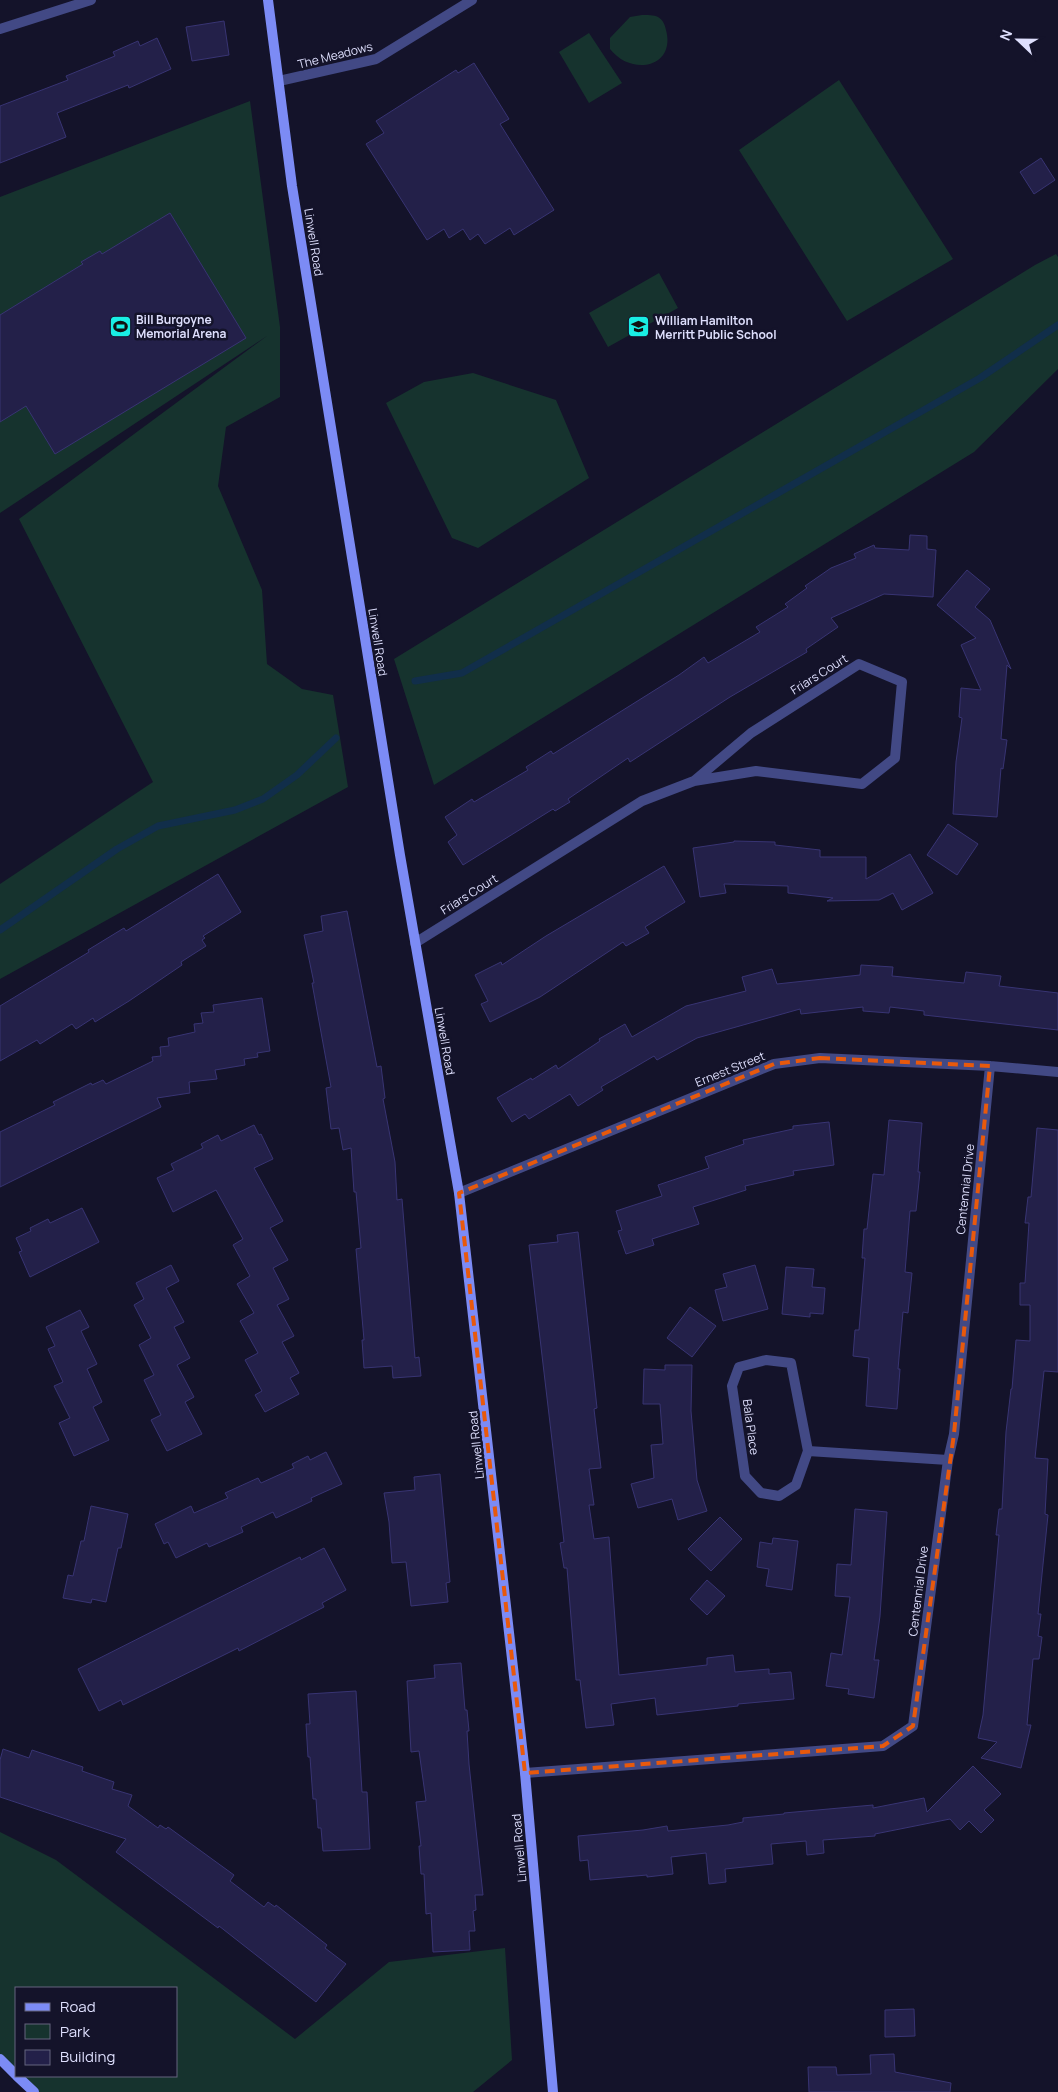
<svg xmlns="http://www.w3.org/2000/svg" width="1058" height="2092" viewBox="0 0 1058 2092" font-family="Manrope,sans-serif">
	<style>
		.green { fill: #16332e; fill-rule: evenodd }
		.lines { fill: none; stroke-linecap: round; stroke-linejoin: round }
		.stream { stroke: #112e4a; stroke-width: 7 }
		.building { fill: #232049; stroke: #383473 }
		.street { stroke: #424985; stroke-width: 10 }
		.secondary { stroke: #7c8bf5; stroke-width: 10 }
		.marked { fill: none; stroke: #e8590c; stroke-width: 4; stroke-dasharray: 10 6; stroke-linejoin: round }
		.labels { text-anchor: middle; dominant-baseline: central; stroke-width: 5; stroke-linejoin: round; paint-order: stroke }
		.street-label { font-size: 12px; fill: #dedffd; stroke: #14132a }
		.poi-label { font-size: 12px; font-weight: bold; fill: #dedffd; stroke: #14132a; text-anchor: start }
	</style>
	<rect width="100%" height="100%" fill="#14132a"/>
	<path class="green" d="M 642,15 C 647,15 654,15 658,17 C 663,20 665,25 666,30 C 676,67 632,77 610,49 L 610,38 L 630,17 Z
		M 589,33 L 622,83 L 589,103 L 559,52 Z
		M 839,80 L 953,259 L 847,321 L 739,150 Z
		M 250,101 L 280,327 L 280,397 L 226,427 L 218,486 L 262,590 L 267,664 L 302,689 L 333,695 L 348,787 L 0,979 L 0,884 L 153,782 L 19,519 L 267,336 L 0,513 L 0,197 Z
		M 1056,254 L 1058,257 L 1058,369 L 974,452 L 434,785 L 394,659 L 1035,265 Z
		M 659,273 L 678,308 L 608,347 L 589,313 Z
		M 473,373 L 556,400 L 589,478 L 478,548 L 452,538 L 386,403 L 424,382 Z
		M 0,1832 L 56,1860 L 295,2039 L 389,1962 L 505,1948 L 512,2060 L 473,2092 L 34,2092 L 0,2062 ZM 16,1988 L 176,1988 L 176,2076 L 16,2076 Z"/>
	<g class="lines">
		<path class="stream" d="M 415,681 L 462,673 L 980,378 L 1058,325
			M 0,930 L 117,849 L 158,826 L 235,810 L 263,799 L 297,775 L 336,738"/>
	</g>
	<path class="building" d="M 224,21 L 229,55 L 192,61 L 186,27 Z
		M 157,38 L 171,69 L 129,88 L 128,85 L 57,113 L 66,137 L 0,163 L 0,106 L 68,80 L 66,76 L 115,56 L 113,52 L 138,41 L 140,46 Z
		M 474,63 L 509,119 L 500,124 L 554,210 L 514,235 L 510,228 L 485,244 L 478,234 L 470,240 L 463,229 L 449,238 L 444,229 L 427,240 L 366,144 L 384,133 L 376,121 L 456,70 L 458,73 Z
		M 1041,158 L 1055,180 L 1034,194 L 1020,172 Z
		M 170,213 L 246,338 L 55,454 L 26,406 L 0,422 L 0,315 L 83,264 L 81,262 L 100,251 L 102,254 Z
		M 910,535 L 927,536 L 927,549 L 936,550 L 933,597 L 884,594 L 831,618 L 838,627 L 806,649 L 807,652 L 730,697 L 630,762 L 628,758 L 568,799 L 570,802 L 555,811 L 553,809 L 463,865 L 448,842 L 457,835 L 445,817 L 472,799 L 474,802 L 528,770 L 526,767 L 551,751 L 553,754 L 679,675 L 704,657 L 708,663 L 760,632 L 756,627 L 788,607 L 785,604 L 807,588 L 805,586 L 831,568 L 856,558 L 854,554 L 874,545 L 875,548 L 909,550 Z
		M 967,570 L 990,589 L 975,607 L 990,620 L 1011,669 L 1007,665 L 1001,739 L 1007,740 L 1003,769 L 1001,768 L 997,817 L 953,814 L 956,762 L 962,718 L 959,717 L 961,688 L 981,690 L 961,645 L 976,638 L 937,605 Z
		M 948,824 L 978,844 L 957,875 L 927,855 Z
		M 734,841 L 775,842 L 775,845 L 820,850 L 820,857 L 866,857 L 866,879 L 910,854 L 933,893 L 902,910 L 893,893 L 879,900 L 827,901 L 833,898 L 788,893 L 788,886 L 724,884 L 726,893 L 700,897 L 693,848 L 734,842 Z
		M 664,866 L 685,902 L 645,927 L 649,933 L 626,946 L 623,942 L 540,997 L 490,1022 L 481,1004 L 488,1001 L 475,975 L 501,962 L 502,965 L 546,936 Z
		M 218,874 L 241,912 L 203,936 L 205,938 L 202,940 L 206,946 L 181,962 L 182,965 L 129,1001 L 95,1022 L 93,1018 L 76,1029 L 72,1024 L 40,1044 L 37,1040 L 0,1061 L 0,1006 L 89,952 L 88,950 L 124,928 L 126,931 Z
		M 347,911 L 377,1067 L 381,1066 L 385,1098 L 383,1099 L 395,1162 L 397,1200 L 402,1199 L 415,1358 L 419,1357 L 421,1376 L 393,1378 L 392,1366 L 364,1368 L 362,1340 L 364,1340 L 356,1249 L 361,1248 L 356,1192 L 354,1192 L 351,1148 L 343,1150 L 339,1128 L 331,1129 L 326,1088 L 331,1087 L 312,983 L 314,983 L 304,935 L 323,931 L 321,916 Z
		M 861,965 L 893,967 L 892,976 L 964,983 L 966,972 L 1001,976 L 999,986 L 1058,993 L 1058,1030 L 924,1015 L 924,1011 L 890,1007 L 889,1013 L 863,1011 L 863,1007 L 801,1014 L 800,1009 L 697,1038 L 657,1060 L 654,1056 L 601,1087 L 603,1090 L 578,1106 L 570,1094 L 529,1119 L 525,1114 L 512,1122 L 497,1098 L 531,1078 L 532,1080 L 556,1065 L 558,1069 L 600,1041 L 599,1039 L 625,1024 L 632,1037 L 686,1006 L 746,991 L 742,977 L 772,969 L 777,984 L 860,975 Z
		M 262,998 L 270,1051 L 257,1053 L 258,1057 L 244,1059 L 245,1065 L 215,1070 L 217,1079 L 189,1082 L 190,1093 L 157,1098 L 161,1107 L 0,1187 L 0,1132 L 55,1105 L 53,1102 L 91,1083 L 92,1085 L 103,1080 L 106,1084 L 153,1061 L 152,1057 L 161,1056 L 160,1047 L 169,1046 L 168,1038 L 195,1032 L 194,1024 L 203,1023 L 201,1013 L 214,1012 L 213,1005 Z
		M 889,1120 L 922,1123 L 918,1172 L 920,1172 L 916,1211 L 910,1211 L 905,1272 L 912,1273 L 908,1313 L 903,1312 L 898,1369 L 900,1369 L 897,1409 L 866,1406 L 869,1358 L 853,1356 L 855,1330 L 859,1330 L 865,1258 L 862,1258 L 864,1229 L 867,1229 L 873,1174 L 884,1175 Z
		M 829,1122 L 834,1165 L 793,1171 L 794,1175 L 745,1186 L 746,1190 L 693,1207 L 699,1224 L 652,1239 L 654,1245 L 626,1254 L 618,1231 L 622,1230 L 616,1211 L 662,1196 L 658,1185 L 709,1168 L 705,1157 L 744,1144 L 743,1140 L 793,1129 L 793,1126 Z
		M 254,1125 L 259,1135 L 261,1134 L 273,1159 L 254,1168 L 283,1221 L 270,1228 L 288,1260 L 273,1268 L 289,1299 L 277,1305 L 294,1336 L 282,1342 L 299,1373 L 290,1378 L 299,1394 L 265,1412 L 255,1395 L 262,1391 L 245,1360 L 258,1353 L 240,1321 L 254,1313 L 237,1284 L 250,1276 L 233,1245 L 243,1239 L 216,1190 L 173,1212 L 157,1178 L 174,1170 L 171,1164 L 203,1148 L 201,1144 L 218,1135 L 221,1141 Z
		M 1037,1128 L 1058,1130 L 1058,1372 L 1044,1371 L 1035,1458 L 1048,1459 L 1045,1514 L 1048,1515 L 1038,1614 L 1041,1614 L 1038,1636 L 1042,1637 L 1039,1659 L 1033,1659 L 1027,1725 L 1031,1725 L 1021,1768 L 981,1758 L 997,1742 L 978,1738 L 983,1715 L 999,1535 L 996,1535 L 999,1509 L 1002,1509 L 1006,1432 L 1011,1389 L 1012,1389 L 1016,1340 L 1030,1341 L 1030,1305 L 1020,1305 L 1020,1283 L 1025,1283 L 1029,1223 L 1025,1223 L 1028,1197 L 1031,1197 Z
		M 82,1208 L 99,1242 L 30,1277 L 19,1252 L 22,1251 L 16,1238 L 31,1231 L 30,1228 L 48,1219 L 50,1223 Z
		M 578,1232 L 597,1408 L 594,1409 L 601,1468 L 589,1469 L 594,1505 L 589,1505 L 594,1539 L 609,1537 L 619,1675 L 707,1665 L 707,1658 L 733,1655 L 735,1672 L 769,1669 L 769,1674 L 791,1672 L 794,1699 L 738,1704 L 738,1706 L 657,1715 L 655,1698 L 611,1704 L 614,1725 L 586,1728 L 580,1680 L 576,1680 L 567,1568 L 564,1568 L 560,1543 L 564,1542 L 529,1245 L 558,1242 L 557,1235 Z
		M 171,1265 L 179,1281 L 166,1288 L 184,1322 L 174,1327 L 190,1358 L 177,1365 L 194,1397 L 185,1402 L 202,1434 L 167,1451 L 151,1420 L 161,1415 L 144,1380 L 154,1375 L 139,1345 L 151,1338 L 134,1305 L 144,1299 L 136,1283 Z
		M 755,1265 L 768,1309 L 723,1321 L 715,1290 L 727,1287 L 723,1274 Z
		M 786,1267 L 814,1269 L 812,1287 L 825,1288 L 823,1314 L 810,1313 L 810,1317 L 782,1314 Z
		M 690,1307 L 716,1326 L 692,1357 L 667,1338 Z
		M 80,1310 L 89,1327 L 81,1331 L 97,1364 L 87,1369 L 102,1402 L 93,1407 L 109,1440 L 74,1456 L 59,1423 L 70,1418 L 54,1386 L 63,1382 L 48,1349 L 55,1346 L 46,1327 Z
		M 665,1365 L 692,1365 L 691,1411 L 697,1480 L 707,1511 L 678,1520 L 672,1499 L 638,1508 L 631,1484 L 654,1478 L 651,1445 L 663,1444 L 660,1404 L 643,1404 L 644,1369 L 665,1370 Z
		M 326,1452 L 342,1484 L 311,1498 L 312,1501 L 276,1518 L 273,1512 L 241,1527 L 243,1532 L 209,1547 L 207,1543 L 176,1558 L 168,1542 L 164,1544 L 155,1524 L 191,1506 L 194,1513 L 228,1498 L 225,1493 L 258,1478 L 261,1483 L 294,1468 L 292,1464 L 308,1456 L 310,1460 Z
		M 440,1474 L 450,1582 L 446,1583 L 448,1602 L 411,1606 L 406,1562 L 392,1563 L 389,1522 L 384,1493 L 415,1490 L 414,1477 Z
		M 91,1506 L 128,1514 L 121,1548 L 118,1548 L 106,1602 L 92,1599 L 91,1603 L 63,1598 L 68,1575 L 73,1576 L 81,1541 L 84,1541 Z
		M 855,1509 L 887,1512 L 880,1616 L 874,1660 L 879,1660 L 874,1698 L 848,1694 L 849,1689 L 826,1686 L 831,1653 L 842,1655 L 850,1597 L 835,1596 L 837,1564 L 851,1565 Z
		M 720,1517 L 742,1539 L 711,1571 L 688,1549 Z
		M 773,1538 L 798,1541 L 792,1590 L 766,1586 L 769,1569 L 757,1567 L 760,1542 L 772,1544 Z
		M 324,1548 L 346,1590 L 322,1603 L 324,1607 L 239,1651 L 238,1648 L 123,1705 L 121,1700 L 99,1711 L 78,1669 L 300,1557 L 301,1560 Z
		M 707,1580 L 725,1596 L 707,1615 L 690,1599 Z
		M 461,1663 L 465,1710 L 467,1710 L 469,1731 L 467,1731 L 469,1764 L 483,1895 L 475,1895 L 476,1910 L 473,1911 L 475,1931 L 469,1931 L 470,1950 L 433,1952 L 431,1913 L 426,1914 L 424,1874 L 421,1874 L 419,1846 L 421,1846 L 416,1802 L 426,1801 L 419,1751 L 411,1752 L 407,1681 L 435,1678 L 434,1665 Z
		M 356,1691 L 362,1792 L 367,1792 L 370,1849 L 323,1851 L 321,1828 L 318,1828 L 316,1799 L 313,1799 L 310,1757 L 308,1757 L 306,1724 L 310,1724 L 308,1694 Z
		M 3,1749 L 29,1758 L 32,1750 L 83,1767 L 82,1771 L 114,1782 L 112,1789 L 132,1795 L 128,1806 L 158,1828 L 160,1825 L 166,1829 L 168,1827 L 234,1875 L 230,1881 L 264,1907 L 268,1902 L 275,1907 L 276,1905 L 327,1945 L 325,1948 L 346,1964 L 316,2002 L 219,1926 L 218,1928 L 116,1852 L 126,1839 L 0,1797 L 0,1760 Z
		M 973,1766 L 1001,1794 L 984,1810 L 994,1820 L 981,1833 L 969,1821 L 960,1830 L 950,1819 L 875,1834 L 875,1836 L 823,1840 L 824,1853 L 807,1855 L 806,1841 L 771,1844 L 773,1864 L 725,1869 L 726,1882 L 709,1884 L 706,1853 L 671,1857 L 673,1874 L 647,1877 L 647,1875 L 590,1880 L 588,1860 L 580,1861 L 578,1836 L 643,1830 L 667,1826 L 668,1831 L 728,1825 L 743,1822 L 743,1818 L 784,1814 L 784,1813 L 873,1805 L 873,1808 L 924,1798 L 927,1812 Z
		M 914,2009 L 915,2036 L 885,2037 L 885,2010 Z
		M 894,2054 L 895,2072 L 951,2083 L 950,2092 L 809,2092 L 808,2067 L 836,2067 L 837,2075 L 871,2074 L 870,2055 Z"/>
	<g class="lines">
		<path class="street" d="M 0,29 L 91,0
			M 279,81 L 376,59 L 472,0
			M 415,943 L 642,801 L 694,781 L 756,771 L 862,784 L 895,758 L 902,682 L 859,664 L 751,733 L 694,781
			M 459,1193 L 774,1064 L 820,1058 L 990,1066 L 1058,1072
			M 808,1451 L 796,1485 L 779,1496 L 761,1493 L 745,1476 L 732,1386 L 739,1367 L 766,1360 L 791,1363 L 808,1451 L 948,1460
			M 525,1773 L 883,1746 L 913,1726 L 948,1460 L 954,1434 L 990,1066"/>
		<path class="secondary" d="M 268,0 L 292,186 L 400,855 L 459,1193 L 525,1773 L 553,2092
			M 0,2059 L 16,2075
			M 17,2076 L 34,2092"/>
	</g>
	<path class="marked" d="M 820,1058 L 990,1066 L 954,1434 L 913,1726 L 883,1746 L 525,1773 L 459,1193 L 774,1064 Z"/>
	<defs>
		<symbol id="stadium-square" viewBox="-11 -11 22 22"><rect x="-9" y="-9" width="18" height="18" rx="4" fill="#19eee4" stroke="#14132a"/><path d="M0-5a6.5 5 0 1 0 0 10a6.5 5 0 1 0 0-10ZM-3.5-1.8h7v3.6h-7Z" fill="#111"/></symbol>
		<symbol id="school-square" viewBox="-11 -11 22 22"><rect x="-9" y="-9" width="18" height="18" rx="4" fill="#19eee4" stroke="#14132a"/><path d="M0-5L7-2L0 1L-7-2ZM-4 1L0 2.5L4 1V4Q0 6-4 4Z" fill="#111"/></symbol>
	</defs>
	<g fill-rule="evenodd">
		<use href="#stadium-square" x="108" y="314" width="25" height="25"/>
		<use href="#school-square" x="626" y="314" width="25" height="25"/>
	</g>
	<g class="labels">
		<g class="street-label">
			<text transform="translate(335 55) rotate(-14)">The Meadows</text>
			<text transform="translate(314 242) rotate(81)">Linwell Road</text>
			<text transform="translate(378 642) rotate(81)">Linwell Road</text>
			<text transform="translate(819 674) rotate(-32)">Friars Court</text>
			<text transform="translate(469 894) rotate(-32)">Friars Court</text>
			<text transform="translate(445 1041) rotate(80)">Linwell Road</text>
			<text transform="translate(730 1069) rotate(-22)">Ernest Street</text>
			<text transform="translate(965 1189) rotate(-84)">Centennial Drive</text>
			<text transform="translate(751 1427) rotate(82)">Bala Place</text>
			<text transform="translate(476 1445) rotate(-96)">Linwell Road</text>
			<text transform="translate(918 1591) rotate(-83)">Centennial Drive</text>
			<text transform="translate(519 1848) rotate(-95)">Linwell Road</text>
		</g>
		<g class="poi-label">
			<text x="136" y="319">Bill Burgoyne<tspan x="136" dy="14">Memorial Arena</tspan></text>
			<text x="655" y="320">William Hamilton<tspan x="655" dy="14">Merritt Public School</tspan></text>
		</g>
	</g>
	<rect x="15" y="1987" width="162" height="90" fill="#14132a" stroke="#65657e"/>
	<rect x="25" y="2003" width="25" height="8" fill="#7c8bf5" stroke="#65657e"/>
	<text x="60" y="2012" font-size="15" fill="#dedffd">Road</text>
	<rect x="25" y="2024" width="25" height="15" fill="#16332e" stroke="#65657e"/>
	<text x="60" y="2037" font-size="15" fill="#dedffd">Park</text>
	<rect x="25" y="2050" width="25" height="15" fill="#232049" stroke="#65657e"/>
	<text x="60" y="2062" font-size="15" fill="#dedffd">Building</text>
	<g transform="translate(1018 40) rotate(292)" stroke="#14132a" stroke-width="4" paint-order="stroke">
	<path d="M0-4L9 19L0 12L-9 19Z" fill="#dedffd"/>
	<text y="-8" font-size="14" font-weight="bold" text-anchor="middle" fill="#dedffd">N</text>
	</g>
</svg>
